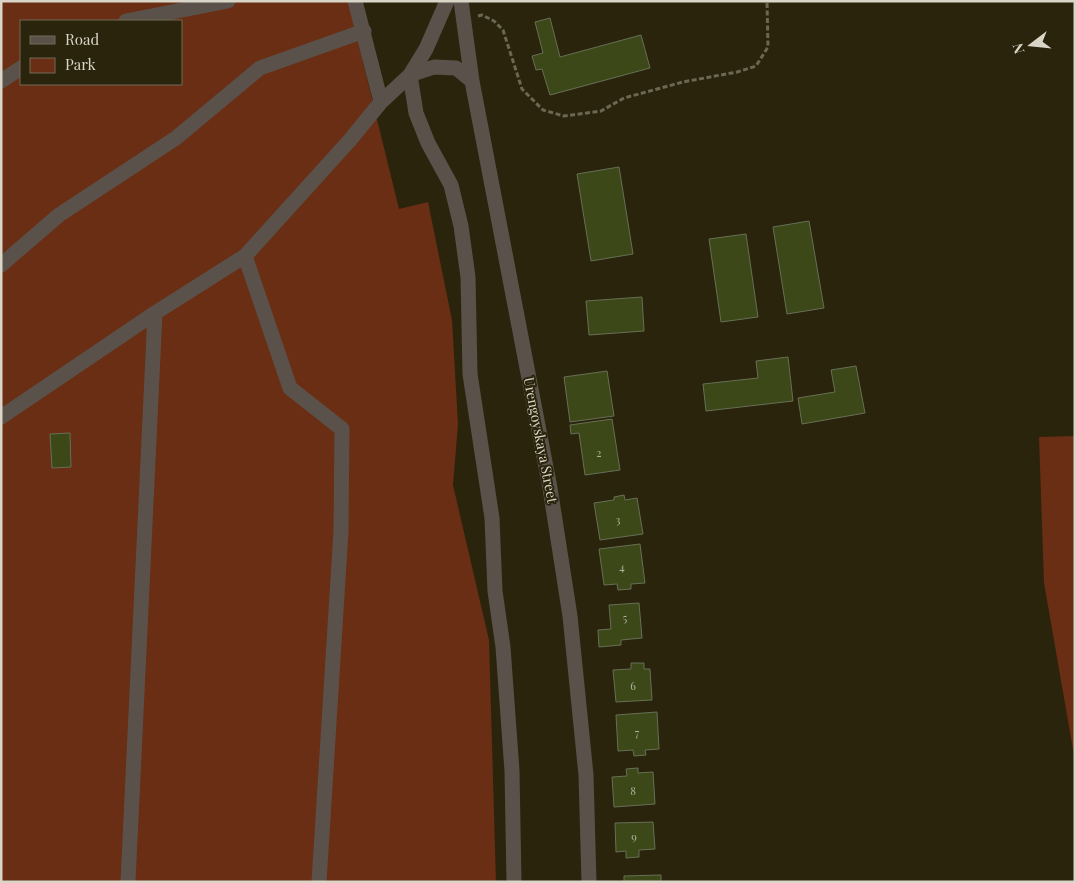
<svg xmlns="http://www.w3.org/2000/svg" width="1076" height="883" viewBox="0 0 1076 883" font-family="'Playfair Display',serif">
	<style>
		.green { fill: #692e14; fill-rule: evenodd }
		.building { fill: #3c4818; stroke: #676f56 }
		.lines { fill: none; stroke-linecap: round; stroke-linejoin: round }
		.path { stroke: #6c6753; stroke-width: 3; stroke-dasharray: 5 2.5; stroke-linecap: butt }
		.street { stroke: #5a524a; stroke-width: 15 }
		.labels { text-anchor: middle; dominant-baseline: central; stroke-width: 4; stroke-linejoin: round; paint-order: stroke }
		.number-label { font-size: 11px; fill: #b2b29b }
		.street-label { font-size: 14px; fill: #d9d5c7; stroke: #2a240c }
	</style>
	<rect width="100%" height="100%" fill="#2a240c"/>
	<path class="green" d="M 1,1 L 348,1 L 399,209 L 428,202 L 452,320 L 458,424 L 453,485 L 489,640 L 496,882 L 1,882 ZM 21,21 L 181,21 L 181,84 L 21,84 Z
		M 1075,436 L 1075,761 L 1044,583 L 1039,437 Z"/>
	<path class="building" d="M 550,18 L 560,57 L 641,35 L 650,68 L 550,95 L 542,69 L 536,70 L 532,56 L 543,53 L 535,22 Z
		M 619,167 L 633,254 L 591,261 L 577,174 Z
		M 809,221 L 824,308 L 787,314 L 773,227 Z
		M 746,234 L 758,317 L 721,322 L 709,239 Z
		M 642,297 L 644,331 L 589,335 L 586,301 Z
		M 788,357 L 793,401 L 706,411 L 703,384 L 758,378 L 756,361 Z
		M 856,366 L 865,413 L 802,424 L 798,398 L 835,392 L 831,370 Z
		M 607,371 L 614,416 L 570,422 L 564,377 Z
		M 612,419 L 620,470 L 585,475 L 579,433 L 571,434 L 570,425 Z
		M 70,433 L 71,467 L 52,468 L 50,434 Z
		M 624,495 L 625,500 L 637,498 L 643,534 L 600,540 L 594,503 L 614,500 L 614,497 Z
		M 640,544 L 645,583 L 631,584 L 631,589 L 618,590 L 617,584 L 604,585 L 599,549 Z
		M 639,603 L 642,638 L 621,640 L 621,645 L 599,647 L 598,630 L 611,629 L 609,605 Z
		M 631,663 L 644,663 L 644,669 L 650,669 L 652,700 L 616,702 L 613,670 L 631,669 Z
		M 657,712 L 659,749 L 645,750 L 646,755 L 634,756 L 633,750 L 618,751 L 616,715 Z
		M 638,768 L 638,773 L 653,772 L 655,804 L 614,807 L 612,777 L 627,776 L 626,769 Z
		M 653,822 L 655,849 L 639,850 L 639,857 L 626,858 L 626,851 L 616,852 L 615,823 Z
		M 661,875 L 661,882 L 624,882 L 624,876 Z"/>
	<g class="lines">
		<path class="path" d="M 478,16 L 482,15 L 494,21 L 503,30 L 522,89 L 543,110 L 564,116 L 601,111 L 624,98 L 683,82 L 737,72 L 756,66 L 768,47 L 767,1"/>
		<path class="street" d="M 355,1 L 381,102
			M 461,1 L 472,81 L 550,488 L 570,616 L 586,775 L 589,882
			M 126,21 L 228,1
			M 1,81 L 21,68
			M 472,81 L 456,68 L 434,67 L 410,75 L 416,113 L 428,143 L 451,185 L 461,226 L 468,277 L 470,374 L 492,518 L 495,591 L 503,647 L 512,771 L 514,882
			M 245,256 L 290,388 L 342,429 L 341,531 L 319,882
			M 1,265 L 59,215 L 176,138 L 260,68 L 364,31
			M 1,417 L 155,313 L 245,256 L 350,140 L 381,102 L 410,75 L 426,49 L 447,1
			M 128,882 L 155,313"/>
	</g>
	<g class="labels">
		<g class="number-label">
			<text x="599" y="452">2</text>
			<text x="618" y="519">3</text>
			<text x="622" y="566">4</text>
			<text x="625" y="617">5</text>
			<text x="633" y="685">6</text>
			<text x="637" y="732">7</text>
			<text x="633" y="790">8</text>
			<text x="634" y="836">9</text>
		</g>
		<g class="street-label">
			<text transform="translate(541 440) rotate(79)">Urengoyskaya Street</text>
		</g>
	</g>
	<rect width="1076" height="883" fill="none" stroke="#d9d5c7" stroke-width="5"/>
	<rect x="20" y="20" width="162" height="65" fill="#2a240c" stroke="#706b57"/>
	<rect x="30" y="36" width="25" height="8" fill="#5a524a" stroke="#706b57"/>
	<text x="65" y="45" font-size="15" fill="#d9d5c7">Road</text>
	<rect x="30" y="58" width="25" height="15" fill="#692e14" stroke="#706b57"/>
	<text x="65" y="70" font-size="15" fill="#d9d5c7">Park</text>
	<g transform="translate(1031 45) rotate(254)" stroke="#2a240c" stroke-width="4" paint-order="stroke">
	<path d="M0-4L9 19L0 12L-9 19Z" fill="#d9d5c7"/>
	<text y="-8" font-size="14" font-weight="bold" text-anchor="middle" fill="#d9d5c7">N</text>
	</g>
</svg>
